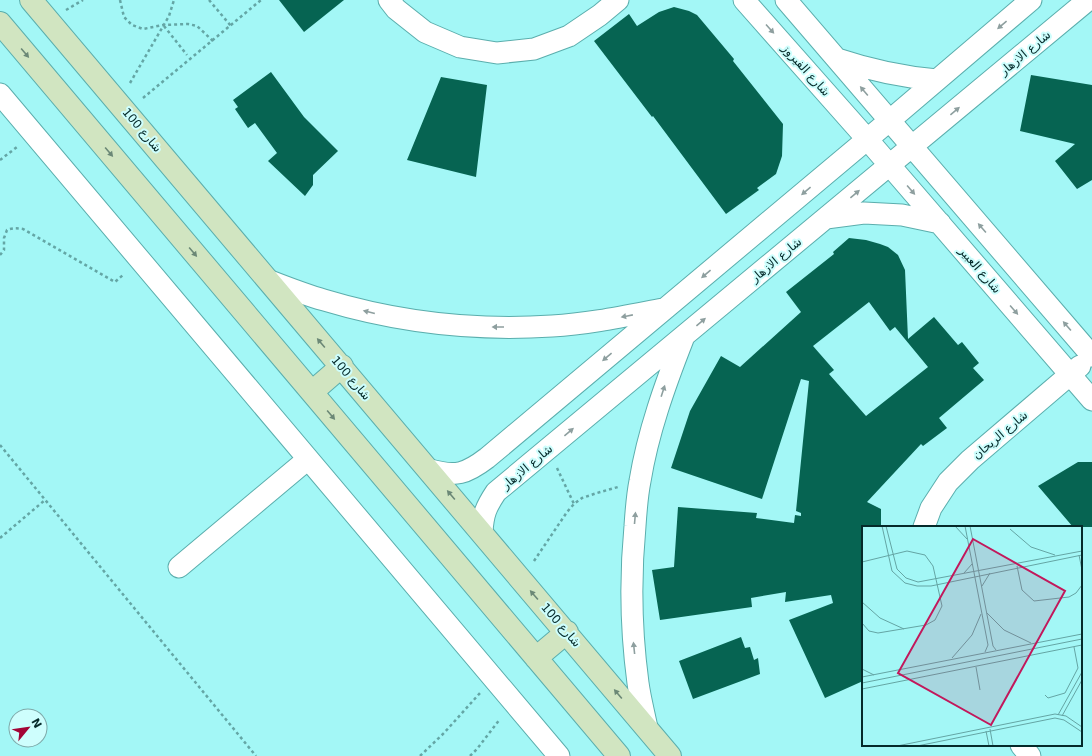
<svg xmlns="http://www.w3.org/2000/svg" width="1092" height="756" viewBox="0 0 1092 756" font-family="'DejaVu Sans','Noto Sans Arabic',sans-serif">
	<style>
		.building { fill: #066452; fill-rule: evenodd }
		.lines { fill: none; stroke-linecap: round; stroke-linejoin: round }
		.street-casing { stroke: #5baead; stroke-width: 23 }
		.secondary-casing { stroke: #5baead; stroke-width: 24 }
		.path { stroke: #64a6a5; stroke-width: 2.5; stroke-dasharray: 3 3; stroke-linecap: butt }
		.street { stroke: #fff; stroke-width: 21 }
		.secondary { stroke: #d1e5c1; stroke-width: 22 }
		.oneway { fill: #8e9f9f }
		.oneway2 { fill: #6b8876 }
		.labels { text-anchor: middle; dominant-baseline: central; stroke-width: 4; stroke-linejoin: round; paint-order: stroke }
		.street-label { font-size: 12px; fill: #052a2a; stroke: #cefefd }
		.inset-road { fill: none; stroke: #64a5a4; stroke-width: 1 }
		.view { fill: #c2185b; fill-opacity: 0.15; stroke: #c2185b; stroke-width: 2 }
		.inset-edge { fill: none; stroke: #052a2a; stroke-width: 2 }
	</style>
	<rect width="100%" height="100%" fill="#a3f7f6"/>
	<path class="building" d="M 279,0 L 344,0 L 304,32 Z
		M 674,7 L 689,11 L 697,15 L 734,59 L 733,61 L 783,124 L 782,156 L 776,174 L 757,188 L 759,190 L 726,214 L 653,116 L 652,117 L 594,41 L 629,14 L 637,26 L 659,12 Z
		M 271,72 L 304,117 L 338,151 L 313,175 L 313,185 L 305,196 L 268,161 L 277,153 L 255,123 L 248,128 L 235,109 L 238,107 L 233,100 Z
		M 1031,75 L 1092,85 L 1092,180 L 1077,189 L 1055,161 L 1075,144 L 1020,131 Z
		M 441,77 L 487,85 L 476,177 L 407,160 Z
		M 849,238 L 866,240 L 880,244 L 888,247 L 898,255 L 905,270 L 908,339 L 934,317 L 958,345 L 962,342 L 979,363 L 973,368 L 984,380 L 939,418 L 947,428 L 923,446 L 921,444 L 867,502 L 881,509 L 881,527 L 863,527 L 863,681 L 825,698 L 789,620 L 833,603 L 831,595 L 785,602 L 786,592 L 751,598 L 752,607 L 660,620 L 652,570 L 674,567 L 678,507 L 757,513 L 756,518 L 794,523 L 795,515 L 801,516 L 801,513 L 796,511 L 809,381 L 801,379 L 762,499 L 671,468 L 690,411 L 721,356 L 740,367 L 801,312 L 786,292 L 834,254 L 833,252 ZM 869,302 L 890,331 L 895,327 L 928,367 L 866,416 L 829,374 L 834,370 L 813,346 Z
		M 1078,462 L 1092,462 L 1092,527 L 1073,527 L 1038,486 Z
		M 741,637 L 745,648 L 750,647 L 754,660 L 758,658 L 760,674 L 693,699 L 679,661 Z"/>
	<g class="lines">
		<defs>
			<path id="street" d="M 389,0 L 396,9 L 425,32 L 460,47 L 497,53 L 534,49 L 569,36 L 600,15 L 618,0
				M 744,0 L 867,139 L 1092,400
				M 786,0 L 1092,356
				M 837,59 C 870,70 901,77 937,80
				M 0,94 L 559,756
				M 826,218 L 864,213 L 902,215 L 940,223
				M 270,281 C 288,288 306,295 324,300 C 397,322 476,331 552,326 C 589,324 626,316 663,309
				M 430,470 C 456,477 466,474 487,458 L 889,121 L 1031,0
				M 924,527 L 931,508 L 948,482 L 970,460 L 1080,366
				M 482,532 C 483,514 486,507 496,492 L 1088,0
				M 179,567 L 308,459
				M 647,728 C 644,713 640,698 638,683 C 631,631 630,578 635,526 C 636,511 637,496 640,481 C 648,432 665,385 683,339
				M 1021,745 L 1030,756"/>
			<path id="secondary" d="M 31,0 C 245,251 458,503 670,756
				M 0,23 L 619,756
				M 312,392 L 342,366
				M 536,658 L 567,632"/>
		</defs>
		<use href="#street" class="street-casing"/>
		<use href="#secondary" class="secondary-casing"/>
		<path class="path" d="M 120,0 L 124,17 L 132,25 L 143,29 L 163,25 L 188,24 L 197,26 L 213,41
			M 209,0 L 231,26
			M 66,10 L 83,0
			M 164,26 L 187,55
			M 130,83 L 169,16 L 174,0
			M 143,98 L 261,0
			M 0,160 L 17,147
			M 0,255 L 4,250 L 4,238 L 7,230 C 12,228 17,228 23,229 L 115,282 L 124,274
			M 0,445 L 256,756
			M 557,468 L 574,504
			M 0,538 L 45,500
			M 534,561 L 567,512 L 574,504 L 582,498 L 597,493 L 618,487
			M 420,756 L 444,733 L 480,693
			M 470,756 L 477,749 L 500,719"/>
		<use href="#street" class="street"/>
		<use href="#secondary" class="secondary"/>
	</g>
	<defs><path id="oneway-solid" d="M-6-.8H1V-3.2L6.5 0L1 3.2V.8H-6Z"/></defs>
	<g class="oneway">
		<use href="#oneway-solid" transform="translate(1002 25) rotate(140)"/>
		<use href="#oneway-solid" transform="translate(770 29) rotate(48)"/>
		<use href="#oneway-solid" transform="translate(864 91) rotate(-130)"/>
		<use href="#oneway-solid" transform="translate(955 111) rotate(-40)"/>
		<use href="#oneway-solid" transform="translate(911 190) rotate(49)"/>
		<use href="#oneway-solid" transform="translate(806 191) rotate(140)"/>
		<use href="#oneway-solid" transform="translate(855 194) rotate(-40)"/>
		<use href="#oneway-solid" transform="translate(982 228) rotate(-131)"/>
		<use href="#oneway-solid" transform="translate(706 274) rotate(140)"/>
		<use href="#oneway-solid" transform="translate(1014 310) rotate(49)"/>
		<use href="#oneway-solid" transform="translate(369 312) rotate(-166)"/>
		<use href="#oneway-solid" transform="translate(627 316) rotate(169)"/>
		<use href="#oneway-solid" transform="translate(701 322) rotate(-40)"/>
		<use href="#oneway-solid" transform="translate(1067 326) rotate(-131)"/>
		<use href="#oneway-solid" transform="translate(498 327) rotate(-180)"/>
		<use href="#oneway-solid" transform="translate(607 357) rotate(140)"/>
		<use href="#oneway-solid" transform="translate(663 391) rotate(-72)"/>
		<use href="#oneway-solid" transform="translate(569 432) rotate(-40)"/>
		<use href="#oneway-solid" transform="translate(635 518) rotate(-85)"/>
		<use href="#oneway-solid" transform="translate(634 648) rotate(-96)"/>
	</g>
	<g class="oneway2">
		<use href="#oneway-solid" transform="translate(25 53) rotate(50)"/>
		<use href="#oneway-solid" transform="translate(109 152) rotate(50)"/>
		<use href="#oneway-solid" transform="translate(193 252) rotate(50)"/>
		<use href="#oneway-solid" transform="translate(321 343) rotate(-130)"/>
		<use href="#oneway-solid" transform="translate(331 415) rotate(50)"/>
		<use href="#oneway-solid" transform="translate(451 495) rotate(-130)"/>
		<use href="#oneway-solid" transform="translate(534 595) rotate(-131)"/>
		<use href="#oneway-solid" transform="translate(618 694) rotate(-130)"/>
	</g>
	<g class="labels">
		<g class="street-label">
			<text transform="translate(1025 53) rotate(-40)">شارع الازهار</text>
			<text transform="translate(806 70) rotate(48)">شارع الفيروز</text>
			<text transform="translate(142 130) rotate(50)">شارع 100</text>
			<text transform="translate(776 260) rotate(-40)">شارع الازهار</text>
			<text transform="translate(980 270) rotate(49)">شارع العبير</text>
			<text transform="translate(351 378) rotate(50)">شارع 100</text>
			<text transform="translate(1000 435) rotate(-40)">شارع الريحان</text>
			<text transform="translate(527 467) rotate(-40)">شارع الازهار</text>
			<text transform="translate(561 625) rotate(49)">شارع 100</text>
		</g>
	</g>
	<g transform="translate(862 526)">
		<rect width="220" height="220" fill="#a3f7f6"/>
		<path class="inset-road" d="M 20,0 L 30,45 L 43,57 L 55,60 L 69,60 L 220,29M 24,0 L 35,43 L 44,52 L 56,56 L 220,25M 93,0 L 105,13M 103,0 L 126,119 L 123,126M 108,0 L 131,120 L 134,124M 148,3 L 169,21 L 193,29M 217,29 L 220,44M 0,36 L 45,25 L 63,29 L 71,40 L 80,80 L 73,94 L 64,99 L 16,107 L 7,105 L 0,97M 155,40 L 160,64 L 172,75 L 207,71 L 214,67 L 220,59M 102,47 L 110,38M 120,60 L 128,47M 0,76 L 18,92 L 42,103M 125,87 L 142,104 L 169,117M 90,132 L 110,109 L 119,88M 114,141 L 118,164M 0,143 L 12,149M 0,151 L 220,108M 0,157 L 220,113M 0,163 L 220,119M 183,169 L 186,172 L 203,167 L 216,142 L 212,121M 196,189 L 220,146M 200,190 L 220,154M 128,203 L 131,220M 124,205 L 127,220M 35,220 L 193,188 L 204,190 L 220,201M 55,220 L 193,192 L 202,194 L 220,206"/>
		<path class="view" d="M 111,13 L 203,65 L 129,199 L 36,147 Z"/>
		<rect width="220" height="220" class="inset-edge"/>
	</g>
	<g transform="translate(28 728) rotate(61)"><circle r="19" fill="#cefefd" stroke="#7ea9a9"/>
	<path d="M0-3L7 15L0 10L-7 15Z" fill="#a30536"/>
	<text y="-6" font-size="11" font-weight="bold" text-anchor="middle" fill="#052a2a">N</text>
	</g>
</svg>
